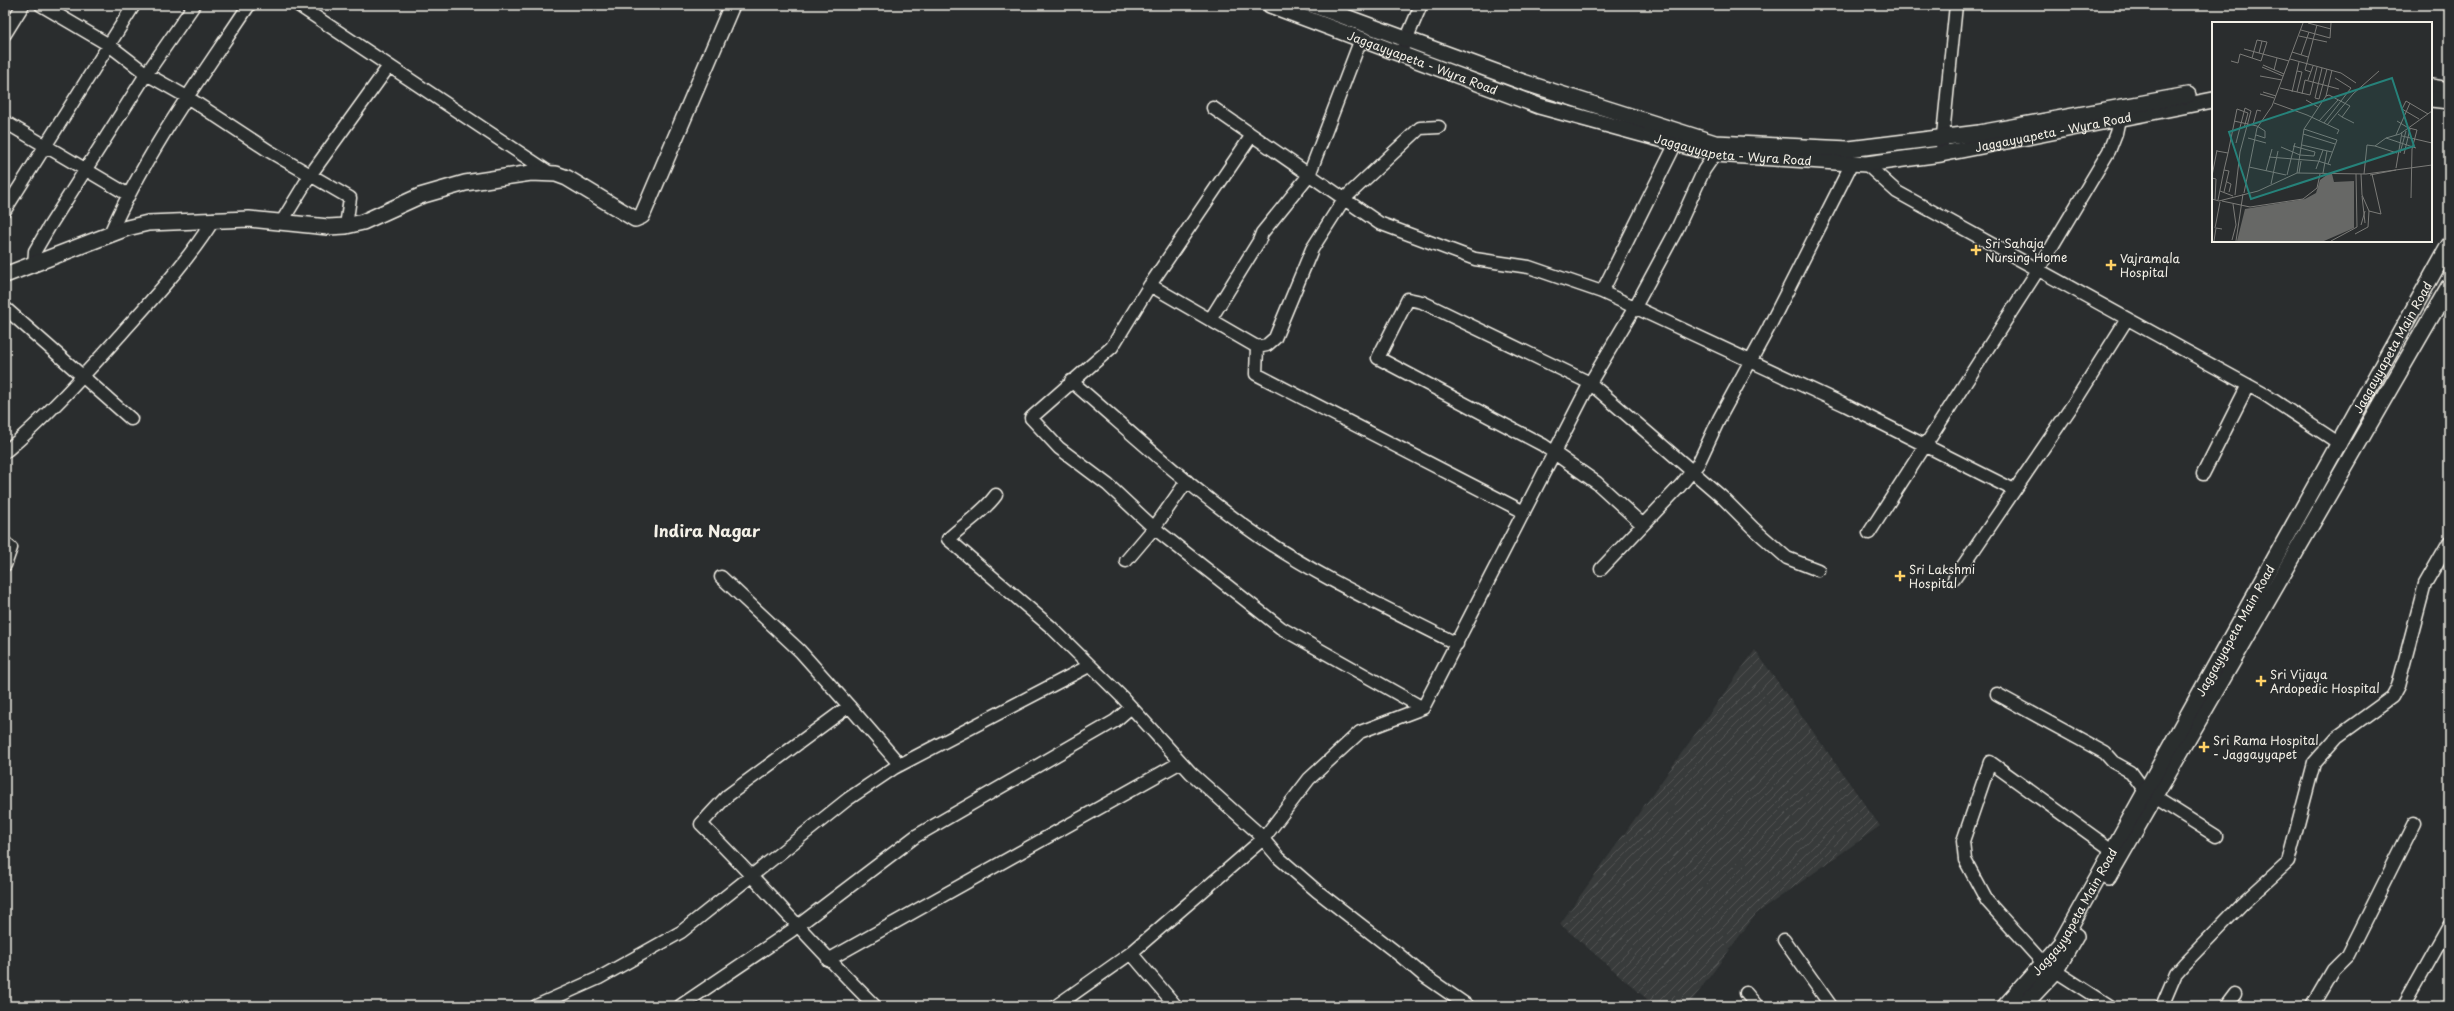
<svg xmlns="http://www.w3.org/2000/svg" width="2454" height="1011" viewBox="0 0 2454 1011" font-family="'Playpen Sans',sans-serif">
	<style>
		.industrial { fill: url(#industrial-furrows) }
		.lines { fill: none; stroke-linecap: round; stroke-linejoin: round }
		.minor-casing { stroke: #f4f1e8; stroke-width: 15 }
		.major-casing { stroke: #f4f1e8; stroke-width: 18 }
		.minor { stroke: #2a2d2e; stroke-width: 12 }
		.major { stroke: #2a2d2e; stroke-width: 15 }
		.poi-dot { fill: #ffd166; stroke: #2a2d2e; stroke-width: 1.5 }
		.labels { text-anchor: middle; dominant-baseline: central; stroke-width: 3; stroke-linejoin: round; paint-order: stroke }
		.street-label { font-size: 12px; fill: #f4f1e8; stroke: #2a2d2e }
		.poi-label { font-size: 12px; fill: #f4f1e8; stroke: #2a2d2e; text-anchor: start }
		.district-label { font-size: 16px; font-weight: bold; fill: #f4f1e8; stroke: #2a2d2e }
		.inset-road { fill: none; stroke: #7b7b78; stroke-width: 1 }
		.view { fill: #26827a; fill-opacity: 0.15; stroke: #26827a; stroke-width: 2 }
		.inset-edge { fill: none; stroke: #f4f1e8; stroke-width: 2 }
	</style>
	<defs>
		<pattern id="industrial-furrows" width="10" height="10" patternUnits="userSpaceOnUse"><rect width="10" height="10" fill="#373a3a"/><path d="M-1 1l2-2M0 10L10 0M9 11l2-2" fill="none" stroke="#555756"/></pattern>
	</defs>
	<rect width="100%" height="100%" fill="#2a2d2e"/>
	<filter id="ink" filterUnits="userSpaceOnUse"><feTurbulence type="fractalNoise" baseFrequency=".025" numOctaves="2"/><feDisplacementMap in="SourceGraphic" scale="8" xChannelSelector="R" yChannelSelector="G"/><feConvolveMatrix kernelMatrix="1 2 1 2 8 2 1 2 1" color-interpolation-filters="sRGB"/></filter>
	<g filter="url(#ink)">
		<path class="industrial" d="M 1755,650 L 1880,826 L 1756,914 L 1688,1006 L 1655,1006 L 1560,924 Z"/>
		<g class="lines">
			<defs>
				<path id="minor" d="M 41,5 L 109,45 L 148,75 L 187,97 L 269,151 L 350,198 L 346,226
					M 298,5 L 550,173
					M 5,34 L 23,5
					M 1400,54 L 1421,5
					M 1213,108 L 1379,223 L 1475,259 L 1529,267 L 1602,292 L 1845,405 L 2014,490
					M 5,122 L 127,194
					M 1252,135 L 1150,285 L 1112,347 L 1031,418 L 1059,448 L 1108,485 L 1154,528 L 1281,628 L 1423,708
					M 1942,145 L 1956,5
					M 1866,164 L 1897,192 L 2264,394 L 2340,444
					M 5,210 L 134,5
					M 281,223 L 311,174 L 389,66
					M 109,236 C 145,154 199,80 249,5
					M 34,265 L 35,251 L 49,227 L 147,73 L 194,5
					M 1150,285 L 1257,347 L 1267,345 L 1275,338 L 1312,249 L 1344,199 L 1420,128 L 1439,127
					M 1602,292 L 1676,143
					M 5,308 L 131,419
					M 1210,320 L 1259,241 L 1262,233 L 1309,175 L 1361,39
					M 1257,347 L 1256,374 L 1524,512
					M 1071,381 C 1133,434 1193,491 1260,537 C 1322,579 1391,610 1457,644
					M 5,452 C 48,416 85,374 122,333 C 155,296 188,261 214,219
					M 2203,474 L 2248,385
					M 996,495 C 983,513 965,523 948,539 L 1051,627 L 1122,697 L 1191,773 L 1257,832 L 1279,858 L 1317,891 L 1397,953 L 1423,975 L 1468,1006
					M 1643,525 L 1597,483 L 1543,445 L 1378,358 L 1408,299 L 1422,302 L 1590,383 L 1723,498 L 1753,528 L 1787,558 L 1818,570
					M 1869,533 L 2038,270 L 2109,151 L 2116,133 L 2119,119
					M 5,543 L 11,548 L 5,565
					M 1126,561 L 1154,528 L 1187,481
					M 1601,569 L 1680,486 L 1698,464 L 1720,417 L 1769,327 L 1852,163
					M 721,577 L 800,651 L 849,706
					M 1954,579 L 2074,403 L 2127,319
					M 1997,694 L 2105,753 L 2113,762 L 2131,772 L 2145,791 L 2216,836
					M 1784,940 L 1831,1006
					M 1131,953 L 1176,1006
					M 828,960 L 1181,762
					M 1746,993 L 1757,1006
					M 536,1006 L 599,978 L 681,932 L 848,799 L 894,768 L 1089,666
					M 680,1006 L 791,931 L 916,836 L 1115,721 L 1130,708
					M 875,1006 C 815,947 761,883 701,824 L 727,796 L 849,706 L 900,765
					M 1056,1006 L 1131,953 L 1263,839 L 1309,779 L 1360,732 L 1423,708 L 1590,383 L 1635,307 L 1677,229 L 1704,170 L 1715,154
					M 2110,1006 L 2043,963 L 1987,901 L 1965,860 L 1963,841 L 1990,762 L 2112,850
					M 2162,1006 L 2176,973 L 2184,964 L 2242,904 L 2288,862 L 2314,763 L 2337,737 L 2392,697 L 2398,686 L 2425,584 L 2449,542
					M 2226,1006 L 2235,994
					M 2312,1006 L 2333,970 L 2348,955 L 2414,823
					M 2404,1006 L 2449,926"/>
				<g id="major">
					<path id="s1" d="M 1270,5 L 1539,106 L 1715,154 L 1866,164 L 1941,154 L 2213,100"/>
					<path d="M 1313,5 L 1523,82 L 1715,143 L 1849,149 L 1979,133 L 2188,95"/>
					<path d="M 2431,87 L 2449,90"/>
					<path d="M 2431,99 L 2449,101"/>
					<path d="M 5,275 L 127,228 L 148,223 L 249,219 L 328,227 L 346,226 L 363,222 L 420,196 L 465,183 L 531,173 L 556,174 L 567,178 L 635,219 L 642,216 L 732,5"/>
					<path d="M 2108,878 L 2449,286"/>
					<path id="s2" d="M 2005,1006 L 2061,943 L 2449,245"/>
					<path d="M 2023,1006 L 2055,972 L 2076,936"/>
				</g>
			</defs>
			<use href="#minor" class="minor-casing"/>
			<use href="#major" class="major-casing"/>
			<use href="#minor" class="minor"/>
			<use href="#major" class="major"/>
		</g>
	</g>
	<g class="poi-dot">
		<path d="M1974 244h4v4h4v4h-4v4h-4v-4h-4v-4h4z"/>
		<path d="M2109 259h4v4h4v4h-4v4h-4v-4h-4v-4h4z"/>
		<path d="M1898 570h4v4h4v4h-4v4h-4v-4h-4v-4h4z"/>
		<path d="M2259 675h4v4h4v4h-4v4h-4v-4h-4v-4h4z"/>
		<path d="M2202 741h4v4h4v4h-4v4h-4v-4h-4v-4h4z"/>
	</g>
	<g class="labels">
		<g class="street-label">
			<text stroke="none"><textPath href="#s1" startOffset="163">Jaggayyapeta - Wyra Road</textPath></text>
			<text stroke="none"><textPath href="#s1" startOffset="811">Jaggayyapeta - Wyra Road</textPath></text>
			<text stroke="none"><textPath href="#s1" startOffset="487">Jaggayyapeta - Wyra Road</textPath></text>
			<text stroke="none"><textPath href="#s2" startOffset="766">Jaggayyapeta Main Road</textPath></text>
			<text stroke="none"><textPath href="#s2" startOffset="442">Jaggayyapeta Main Road</textPath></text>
			<text stroke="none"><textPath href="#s2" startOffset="118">Jaggayyapeta Main Road</textPath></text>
		</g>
		<g class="poi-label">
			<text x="1985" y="243">Sri Sahaja<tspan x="1985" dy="14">Nursing Home</tspan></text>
			<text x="2120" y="258">Vajramala<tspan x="2120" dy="14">Hospital</tspan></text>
			<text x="1909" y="569">Sri Lakshmi<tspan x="1909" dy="14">Hospital</tspan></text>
			<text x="2270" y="674">Sri Vijaya<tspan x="2270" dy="14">Ardopedic Hospital</tspan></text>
			<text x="2213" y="740">Sri Rama Hospital<tspan x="2213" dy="14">- Jaggayyapet</tspan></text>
		</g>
		<g class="district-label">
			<text x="707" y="530">Indira Nagar</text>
		</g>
	</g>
	<g transform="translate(2212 22)">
		<rect width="220" height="220" fill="#2a2d2e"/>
		<path d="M 116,152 L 120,152 L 122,160 L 142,159 L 142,206 L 112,219 L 25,219 L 33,187 L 93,177 L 104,171 L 108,158 Z" fill="#676866"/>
		<path class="inset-road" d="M 96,1 L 119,7M 89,8 L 118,16 L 119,1M 87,14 L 115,20M 32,27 L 77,39M 80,30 L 96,35M 47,31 L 50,19M 89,33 L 97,10M 78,37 L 129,51 L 144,61M 19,39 L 26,41 L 28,32 L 49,39 L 55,20 L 45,18 L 40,36M 51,43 L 72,52M 50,45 L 71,54M 110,46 L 103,76 L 107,77 L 115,47M 62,48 L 65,36M 85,49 L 90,50 L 85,70M 99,50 L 93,48 L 105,3M 48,54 L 70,58M 96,58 L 101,44M 68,66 L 98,73 L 105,45M 51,70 L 64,74M 80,70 L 87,40M 48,72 L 62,76M 90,72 L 93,58 L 127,67M 114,74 L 117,73 L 138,84 L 130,95 L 126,92M 94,78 L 106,85M 62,81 L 95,93 L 127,108 L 125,112M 130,95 L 142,101M 207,97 L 190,87 L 194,79 L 216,92M 22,99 L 45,104 L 53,109 L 53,116 L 44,113M 107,99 L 126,78M 185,99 L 198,107 L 192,132M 112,101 L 139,66 L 123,56M 41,103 L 45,88 L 49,89M 115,103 L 141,72 L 167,49M 197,106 L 205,108 L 200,127 L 199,176M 92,107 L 125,118 L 116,142M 91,112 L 123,122M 184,113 L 198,81M 190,114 L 220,121M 36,116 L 54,121M 174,116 L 204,126M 90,123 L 120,130M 163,124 L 185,131M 69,125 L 88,133 L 102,134 L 103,130 L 81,124M 5,129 L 16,131 L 12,148M 16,131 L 25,87 L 36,91 L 32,106M 188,131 L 194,109M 57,135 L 106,139 L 119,143M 37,145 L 74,153M 184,146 L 190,110M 104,147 L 111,128M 54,149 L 60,127M 85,151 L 92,107 L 114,74 L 120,48M 87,151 L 89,139M 111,151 L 115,129M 152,152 L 155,123 L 163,124 L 174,116 L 188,112 L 220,89M 75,153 L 83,121M 158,153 L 184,148M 0,154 L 5,128M 0,156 L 4,157 L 3,178M 15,160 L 19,162 L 17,170M 59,162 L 66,129M 8,169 L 21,174M 32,171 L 45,106 L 60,84 L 91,1M 23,173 L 28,130 L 39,89 L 33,86 L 24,121M 150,174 L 153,201M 0,177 L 7,179 L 46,169 L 85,151 L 154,152 L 220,143M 6,178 L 12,148 L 17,149 L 12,170M 10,179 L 38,185 L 91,177 L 105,166 L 108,152M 157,189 L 169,192 L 160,152M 149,203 L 153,189M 3,206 L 8,180M 143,212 L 156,205 L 157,189 L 150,173 L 149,152M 20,218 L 24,203 L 21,182M 2,219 L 4,206 L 10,207M 24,219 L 31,172M 119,219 L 145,205 L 144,152"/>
		<path class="view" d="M 180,56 L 202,124 L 39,177 L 17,110 Z"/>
		<rect width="220" height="220" class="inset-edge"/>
	</g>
	<rect width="2454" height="1011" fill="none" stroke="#2a2d2e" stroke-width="20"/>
	<rect x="10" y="10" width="2434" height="991" fill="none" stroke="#f4f1e8" stroke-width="1.5" filter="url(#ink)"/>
</svg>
